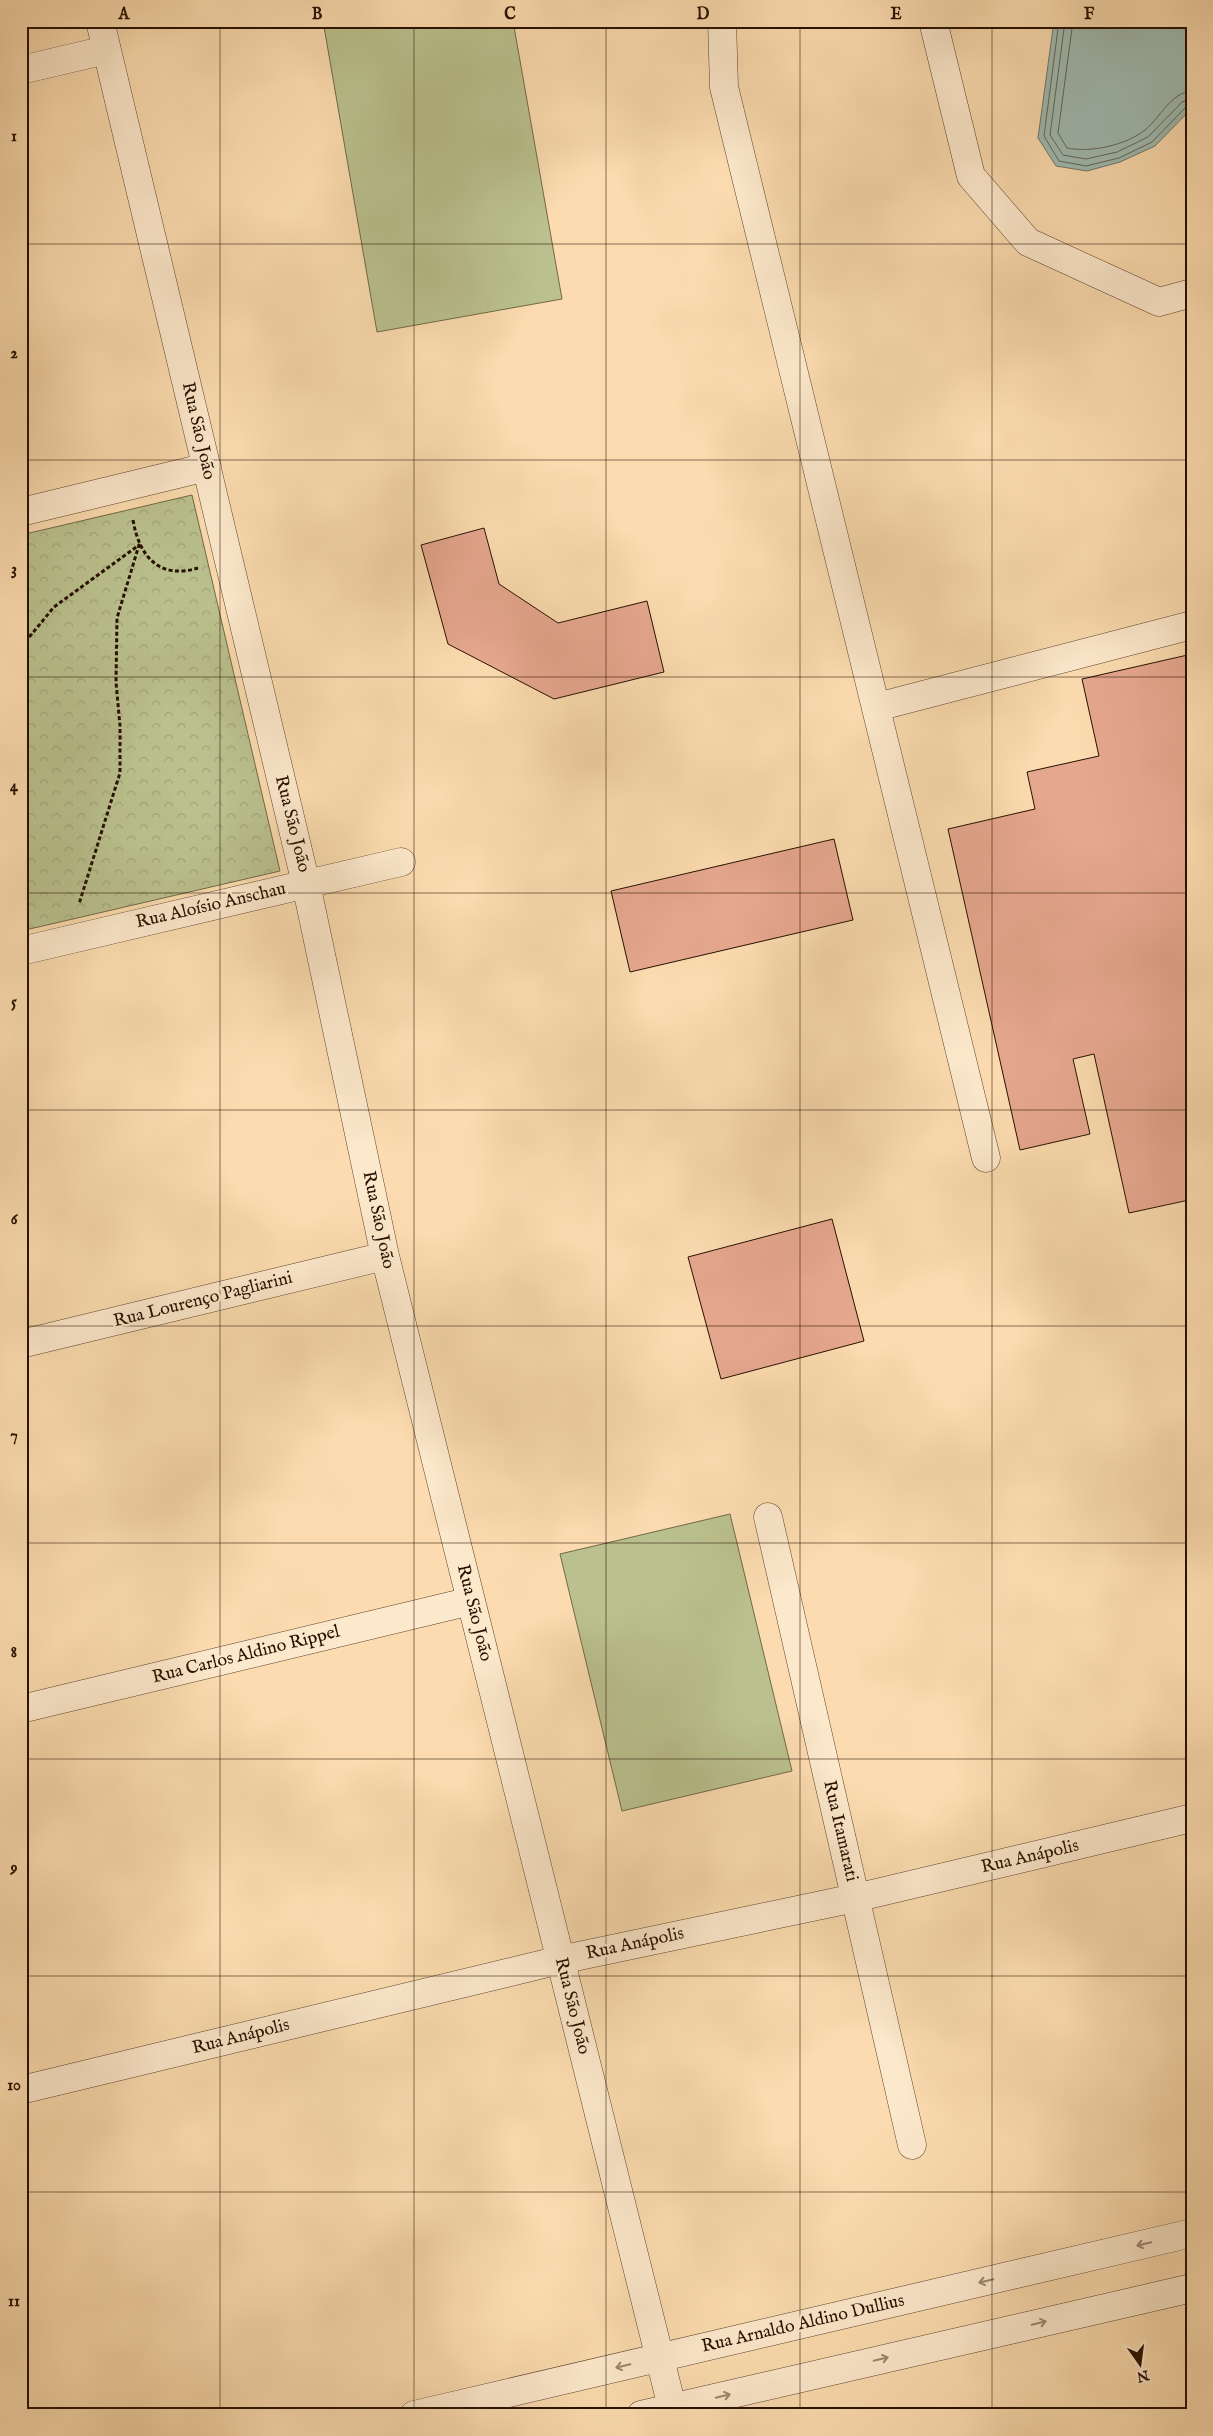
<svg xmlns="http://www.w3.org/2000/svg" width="1213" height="2436" viewBox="0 0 1213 2436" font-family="'IM FELL English',serif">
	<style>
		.grass { fill: #bac18e; stroke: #706848 }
		.forest { fill: url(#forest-crowns); stroke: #706848 }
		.water { fill: #9fbab1; stroke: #6f766b }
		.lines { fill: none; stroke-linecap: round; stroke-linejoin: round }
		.shore { stroke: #636559; stroke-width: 1 }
		.building { fill: #e6a78f; stroke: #271001 }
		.minor-casing { stroke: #5c432c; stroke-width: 29 }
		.path { stroke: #271001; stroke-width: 3; stroke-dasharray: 4 2.5; stroke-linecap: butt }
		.minor { stroke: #fce8cb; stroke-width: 28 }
		.oneway { stroke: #9c8770 }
		.grid { fill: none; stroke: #271001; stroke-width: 1; stroke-opacity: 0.55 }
		.labels { text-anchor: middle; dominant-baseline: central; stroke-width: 4.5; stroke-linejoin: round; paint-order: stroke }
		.street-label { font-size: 18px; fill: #271001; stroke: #fce8cb }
		.neatline { fill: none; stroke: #271001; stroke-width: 2 }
		.grid-label { font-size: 16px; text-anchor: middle; font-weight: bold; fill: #271001 }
	</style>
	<defs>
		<pattern id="forest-crowns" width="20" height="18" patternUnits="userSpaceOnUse" patternTransform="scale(1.25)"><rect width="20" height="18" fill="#bac18e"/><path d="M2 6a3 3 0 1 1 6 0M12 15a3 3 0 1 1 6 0" fill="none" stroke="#a0a579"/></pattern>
	</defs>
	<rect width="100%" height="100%" fill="#fbdbaf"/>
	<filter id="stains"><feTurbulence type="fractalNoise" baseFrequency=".004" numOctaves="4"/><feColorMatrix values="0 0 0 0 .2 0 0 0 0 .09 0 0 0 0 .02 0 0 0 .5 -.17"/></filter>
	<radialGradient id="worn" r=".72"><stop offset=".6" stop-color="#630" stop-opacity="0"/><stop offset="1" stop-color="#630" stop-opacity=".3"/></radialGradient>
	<path class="grass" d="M 323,21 L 513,21 L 562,299 L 377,332 Z
		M 730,1514 L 792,1771 L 622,1811 L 560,1554 Z"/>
	<path class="forest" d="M 192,495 L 280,871 L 21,931 L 21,535 Z"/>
	<path class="water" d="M 1054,21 L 1192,21 L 1192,108 L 1155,146 L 1120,162 L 1087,171 L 1056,166 L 1038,138 Z"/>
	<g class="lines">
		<path class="shore" d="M 1059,21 L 1044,136 L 1059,161 L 1086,166 L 1119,158 L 1152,142 L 1186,107 L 1192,105
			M 1065,21 L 1050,135 L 1063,155 L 1086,159 L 1117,152 L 1148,137 L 1182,102 L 1192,99
			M 1073,21 L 1058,133 L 1067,148 C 1091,153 1126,145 1145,130 C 1160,118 1171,92 1192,91"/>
	</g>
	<path class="building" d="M 484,528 L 499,584 L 558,623 L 647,601 L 664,672 L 554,699 L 448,644 L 421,545 Z
		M 1192,654 L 1192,1212 L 1189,1200 L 1129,1213 L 1094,1054 L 1073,1059 L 1090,1134 L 1020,1150 L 948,829 L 1035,809 L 1027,772 L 1099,756 L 1082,679 Z
		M 834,839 L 853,920 L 630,972 L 611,891 Z
		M 832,1219 L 864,1341 L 721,1379 L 688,1257 Z"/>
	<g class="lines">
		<defs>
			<path id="minor" d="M 100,21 L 306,884 L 385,1256 L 674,2415
				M 722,21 L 724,87 L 986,1158
				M 933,21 L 971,176 L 1028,242 L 1159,302 L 1192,293
				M 21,70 L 106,50
				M 21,512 L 207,467
				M 877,707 L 1192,625
				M 21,951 L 401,862
				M 21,1344 L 385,1256
				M 768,1517 L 912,2145
				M 21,1709 L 471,1601
				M 21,2090 L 560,1960 L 855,1898 L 1192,1818
				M 414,2415 L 1192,2233
				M 641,2415 L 1192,2288"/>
		</defs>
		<use href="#minor" class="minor-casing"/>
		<path class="path" d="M 133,520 C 139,556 159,580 198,568
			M 21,647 L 54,607 L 139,545 L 117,618 L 116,682 L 120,726 L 120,773 L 79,904"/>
		<use href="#minor" class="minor"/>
	</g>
	<defs><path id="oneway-shaft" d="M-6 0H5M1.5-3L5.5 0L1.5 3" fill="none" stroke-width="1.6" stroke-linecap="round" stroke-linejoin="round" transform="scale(1.25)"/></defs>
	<g class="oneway">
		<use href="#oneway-shaft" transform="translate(1144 2244) rotate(167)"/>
		<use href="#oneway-shaft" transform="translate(986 2281) rotate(167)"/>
		<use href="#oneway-shaft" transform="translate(1039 2323) rotate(-13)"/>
		<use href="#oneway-shaft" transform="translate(881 2359) rotate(-13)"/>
		<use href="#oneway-shaft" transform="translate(623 2366) rotate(167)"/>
		<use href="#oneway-shaft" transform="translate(723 2396) rotate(-13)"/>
	</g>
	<path class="grid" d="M 220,21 L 220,2415M 414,21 L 414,2415M 606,21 L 606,2415M 800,21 L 800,2415M 992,21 L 992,2415M 21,244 L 1192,244M 21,460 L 1192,460M 21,677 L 1192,677M 21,893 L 1192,893M 21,1110 L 1192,1110M 21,1326 L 1192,1326M 21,1543 L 1192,1543M 21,1759 L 1192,1759M 21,1976 L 1192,1976M 21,2192 L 1192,2192"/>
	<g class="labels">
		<g class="street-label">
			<text transform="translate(198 431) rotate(77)">Rua São João</text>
			<text transform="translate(292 824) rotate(76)">Rua São João</text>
			<text transform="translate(211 906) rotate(-13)">Rua Aloísio Anschau</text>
			<text transform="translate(378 1220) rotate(78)">Rua São João</text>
			<text transform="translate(203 1300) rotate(-14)">Rua Lourenço Pagliarini</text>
			<text transform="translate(474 1613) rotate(76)">Rua São João</text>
			<text transform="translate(246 1655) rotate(-14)">Rua Carlos Aldino Rippel</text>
			<text transform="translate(840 1831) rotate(77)">Rua Itamarati</text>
			<text transform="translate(1030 1857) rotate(-13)">Rua Anápolis</text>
			<text transform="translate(635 1944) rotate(-12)">Rua Anápolis</text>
			<text transform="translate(572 2006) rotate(76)">Rua São João</text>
			<text transform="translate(241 2037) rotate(-14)">Rua Anápolis</text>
			<text transform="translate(803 2324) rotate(-13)">Rua Arnaldo Aldino Dullius</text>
		</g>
	</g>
	<rect width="1213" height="2436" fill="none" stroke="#fbdbaf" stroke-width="55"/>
	<g transform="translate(1140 2364) rotate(166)" stroke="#fce8cb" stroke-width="4" paint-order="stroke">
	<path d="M0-4L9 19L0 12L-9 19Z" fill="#271001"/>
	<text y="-8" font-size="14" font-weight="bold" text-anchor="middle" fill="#271001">N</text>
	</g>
	<rect x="28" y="28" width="1158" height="2380" class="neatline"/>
	<g class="grid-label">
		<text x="124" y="19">A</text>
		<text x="317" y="19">B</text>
		<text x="510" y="19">C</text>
		<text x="703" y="19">D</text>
		<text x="896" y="19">E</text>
		<text x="1089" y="19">F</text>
		<text x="14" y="141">1</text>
		<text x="14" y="358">2</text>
		<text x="14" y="574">3</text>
		<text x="14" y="791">4</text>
		<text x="14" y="1007">5</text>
		<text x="14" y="1224">6</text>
		<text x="14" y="1440">7</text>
		<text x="14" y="1657">8</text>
		<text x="14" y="1873">9</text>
		<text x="14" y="2090">10</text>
		<text x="14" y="2306">11</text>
	</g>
	<rect width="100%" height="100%" filter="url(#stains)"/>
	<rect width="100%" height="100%" fill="url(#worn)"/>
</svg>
